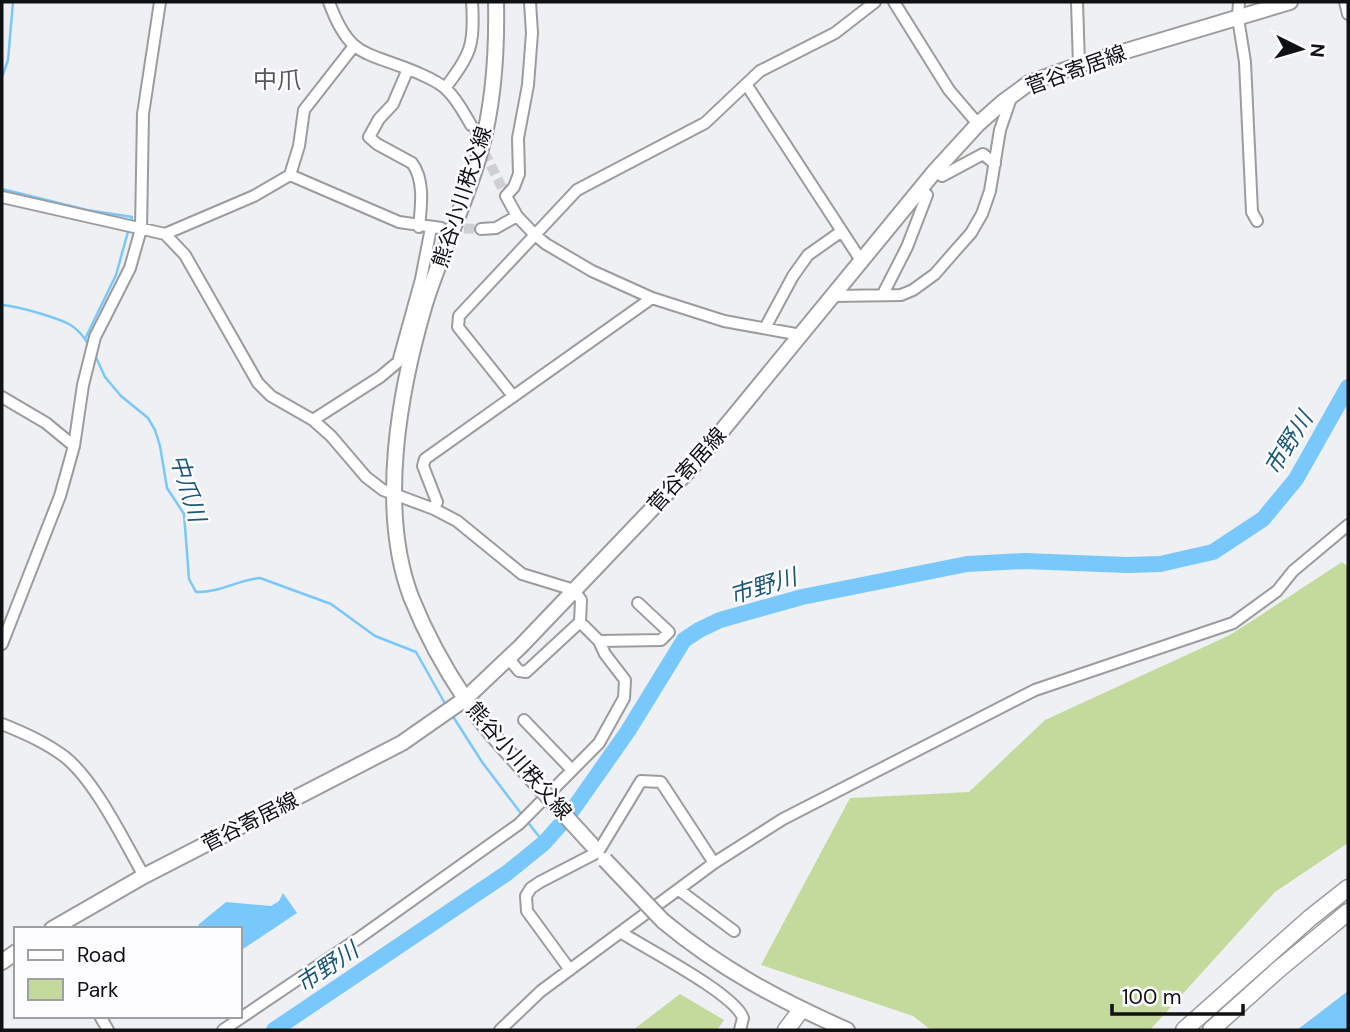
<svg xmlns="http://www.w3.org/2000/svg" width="1350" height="1032" viewBox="0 0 1350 1032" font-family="'DM Sans','Noto Sans JP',sans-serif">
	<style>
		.green { fill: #c4da9d }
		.water { fill: #78c8fb }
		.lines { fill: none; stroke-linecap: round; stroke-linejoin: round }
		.stream { stroke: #78c8fb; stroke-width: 2.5 }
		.river { stroke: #78c8fb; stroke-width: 16 }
		.minor-tunnel { stroke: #cecfd1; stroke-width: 10; stroke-dasharray: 10 5; stroke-linecap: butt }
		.minor-casing { stroke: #9b9c9e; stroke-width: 14 }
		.major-casing { stroke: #9b9c9e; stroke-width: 18 }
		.highway-casing { stroke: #9b9c9e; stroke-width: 19 }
		.minor { stroke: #fff; stroke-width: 10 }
		.major { stroke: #fff; stroke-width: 14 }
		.highway { stroke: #fff; stroke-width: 16 }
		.major-bridge-casing { stroke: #9b9c9e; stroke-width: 18; stroke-linecap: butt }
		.major-bridge { stroke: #fff; stroke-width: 14 }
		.labels { text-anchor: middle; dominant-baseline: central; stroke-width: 5; stroke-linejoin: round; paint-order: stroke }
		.street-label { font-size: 21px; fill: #101112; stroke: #fdfdff }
		.water-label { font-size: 23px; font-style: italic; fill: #1b5779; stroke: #fdfdff }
		.quarter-label { font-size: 24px; fill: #57585a; stroke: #fdfdff }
	</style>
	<rect width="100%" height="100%" fill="#eff0f3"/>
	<path class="green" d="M 1342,562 L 1348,567 L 1348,843 L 1275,892 L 1150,1030 L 931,1030 L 913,1016 L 761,965 L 850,798 L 969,792 L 1045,720 L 1230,635 Z
		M 680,994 L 724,1020 L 717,1030 L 633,1030 Z"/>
	<path class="water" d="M 283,893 L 297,913 L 240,951 L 240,929 L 201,929 L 198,925 L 226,902 L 271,906 L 279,901 Z
		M 1348,991 L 1348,1030 L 1297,1030 Z"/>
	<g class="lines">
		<path class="stream" d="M 2,77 L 8,60 L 13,2
			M 2,189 L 87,210 L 132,217 L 130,222
			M 2,305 C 17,306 55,317 69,324 C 78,329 83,336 89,345
			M 85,339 L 116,275 L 129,228
			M 94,353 L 105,377 L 121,396 L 148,418 L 155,430 L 160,446 L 167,488 L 184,514 L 189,579 L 196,592 C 219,593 238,580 260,578 L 331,604 L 375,636 L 416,652 L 447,707
			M 452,715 L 482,762 L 523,816
			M 527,821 L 544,843"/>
		<path class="river" d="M 274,1030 L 507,873 L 544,843 L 569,815 L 628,731 L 684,640 L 699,630 L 720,620 L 802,597 L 967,564 L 1024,561 L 1127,565 L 1160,564 L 1213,552 L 1263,519 L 1296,479 L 1348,387"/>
		<path class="minor-tunnel" d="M 471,125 L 506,196
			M 449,228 L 481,229"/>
		<defs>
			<path id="minor" d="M 329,2 C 350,60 367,51 418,73 C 427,77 439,82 446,89 C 457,99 464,113 471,125
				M 530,2 L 532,33 L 528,85 L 518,138 L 519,174 L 514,187 L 506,196 L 517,216 L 535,235 L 546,244 L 592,271 L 652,298 L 724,321 L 801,335
				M 894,2 L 949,90 L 978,124
				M 1077,2 L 1079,65
				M 1239,2 L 1238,18 L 1245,62 L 1252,212 L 1257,221
				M 1345,2 L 1348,14
				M 408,69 L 393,104 L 379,119 L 369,137 L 377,144 L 412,163 C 425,180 421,207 419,227
				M 746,84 L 862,262
				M 445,88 C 471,55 475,44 472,2
				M 935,171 L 942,176 L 983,154 L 995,164
				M 290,175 L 399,222 L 441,228
				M 2,197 L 165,234 L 185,255 L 258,383 L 271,396 L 313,420 L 331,436 L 366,477 L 383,490 L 434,509 L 457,521 L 522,574 L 574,590 L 581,600 L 580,622 L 599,641 L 605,654 L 625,680 L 624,698 L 599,743 L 519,824 L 359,938 L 223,1030
				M 481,229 L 496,228 L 517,216
				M 165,234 L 254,196 L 290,175 L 299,146 L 304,110 L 354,46
				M 883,294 L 907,247 L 927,195 L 921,189
				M 833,296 L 901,295 L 913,290 L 935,274 L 955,251 L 971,233 L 982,214 L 990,191 L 1000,130 L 1012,95
				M 765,328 L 793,276 L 808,255 L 842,231
				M 513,396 L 458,327 L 459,316 L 577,190 L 705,123 L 760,71 L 835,33 L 875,2
				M 2,397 L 46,423 L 74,446
				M 313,420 L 380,377 L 398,362 L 421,279 L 431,228
				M 434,509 L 437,502 L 423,466 L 425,459 L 652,298
				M 599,641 L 661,640 L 669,632 L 638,603
				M 2,644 L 60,496 L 74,446 L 83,385 L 95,337 L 130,268 L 141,229 L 143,114 L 160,2
				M 508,658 L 519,671 L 526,672 L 580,622
				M 524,720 L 572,770
				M 2,724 C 24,733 45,742 65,757 C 96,782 124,841 144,876
				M 679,890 L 734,931
				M 622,933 C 647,949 735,994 743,1018 L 740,1030
				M 570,970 L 527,911 L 526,896 L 531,888 L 540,882 L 598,852 L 641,781 L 661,782 L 714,863
				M 100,1016 L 108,1030
				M 500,1030 L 541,991 L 714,863 L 783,819 L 1035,690 L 1233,623 L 1277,591 L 1293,571 L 1348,525"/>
			<path id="major" d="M 496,2 C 497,50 494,102 481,149 C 467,202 441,252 425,304 C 399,392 378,509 411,597 C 425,632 445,669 466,700 C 487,732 516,760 541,789
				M 663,921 C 721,969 779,1000 847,1030
				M 52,929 L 144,876 L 402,743 L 465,699 L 521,646 L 693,466 L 935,171 L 978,124 L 1003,102 L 1029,83 L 1079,65 L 1290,2
				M 2,962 L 16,952"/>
			<path id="highway" d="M 786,1030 L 801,1010
				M 1184,1030 L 1310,918 L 1348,888
				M 1211,1030 L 1279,969 L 1348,912"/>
		</defs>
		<use href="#minor" class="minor-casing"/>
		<use href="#major" class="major-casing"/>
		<use href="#highway" class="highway-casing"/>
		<use href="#minor" class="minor"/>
		<use href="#major" class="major"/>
		<use href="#highway" class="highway"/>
		<defs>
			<path id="major-bridge" d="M 541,789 L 592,845
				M 605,860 L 663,921"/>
		</defs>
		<use href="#major-bridge" class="major-bridge-casing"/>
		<use href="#major-bridge" class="major-bridge"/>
	</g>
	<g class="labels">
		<g class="street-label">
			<text transform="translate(1076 70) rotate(-20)">菅谷寄居線</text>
			<text transform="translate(462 197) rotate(-72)">熊谷小川秩父線</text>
			<text transform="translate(687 470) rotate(-48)">菅谷寄居線</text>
			<text transform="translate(519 761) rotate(49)">熊谷小川秩父線</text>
			<text transform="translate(250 822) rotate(-27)">菅谷寄居線</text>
		</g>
		<g class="water-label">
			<text transform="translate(1288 443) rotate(-58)">市野川</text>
			<text transform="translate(188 488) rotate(73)">中爪川</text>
			<text transform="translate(763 586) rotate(-17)">市野川</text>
			<text transform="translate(327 967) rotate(-34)">市野川</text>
		</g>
		<g class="quarter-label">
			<text x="277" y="79">中爪</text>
		</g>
	</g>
	<rect width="1350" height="1032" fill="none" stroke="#101112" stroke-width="7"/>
	<rect x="14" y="927" width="228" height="91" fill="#fdfdff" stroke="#9e9fa0" stroke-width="2"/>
	<rect x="28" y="950" width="35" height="10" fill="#ffffff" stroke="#9e9fa0" stroke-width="2"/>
	<text x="77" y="962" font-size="21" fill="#101112">Road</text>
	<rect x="28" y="979" width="35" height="21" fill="#c4da9d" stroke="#9e9fa0" stroke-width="2"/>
	<text x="77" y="997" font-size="21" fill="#101112">Park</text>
	<g transform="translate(1301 49) rotate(95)" stroke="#fdfdff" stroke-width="5" paint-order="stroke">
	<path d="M0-5L12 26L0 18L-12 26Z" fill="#101112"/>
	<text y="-10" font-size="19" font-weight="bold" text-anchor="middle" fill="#101112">N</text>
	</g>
	<path d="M1112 1004v10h131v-10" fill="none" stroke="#101112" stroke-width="3.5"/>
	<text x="1122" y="1004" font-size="21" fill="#101112" stroke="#fdfdff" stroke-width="5" paint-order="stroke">100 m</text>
</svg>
